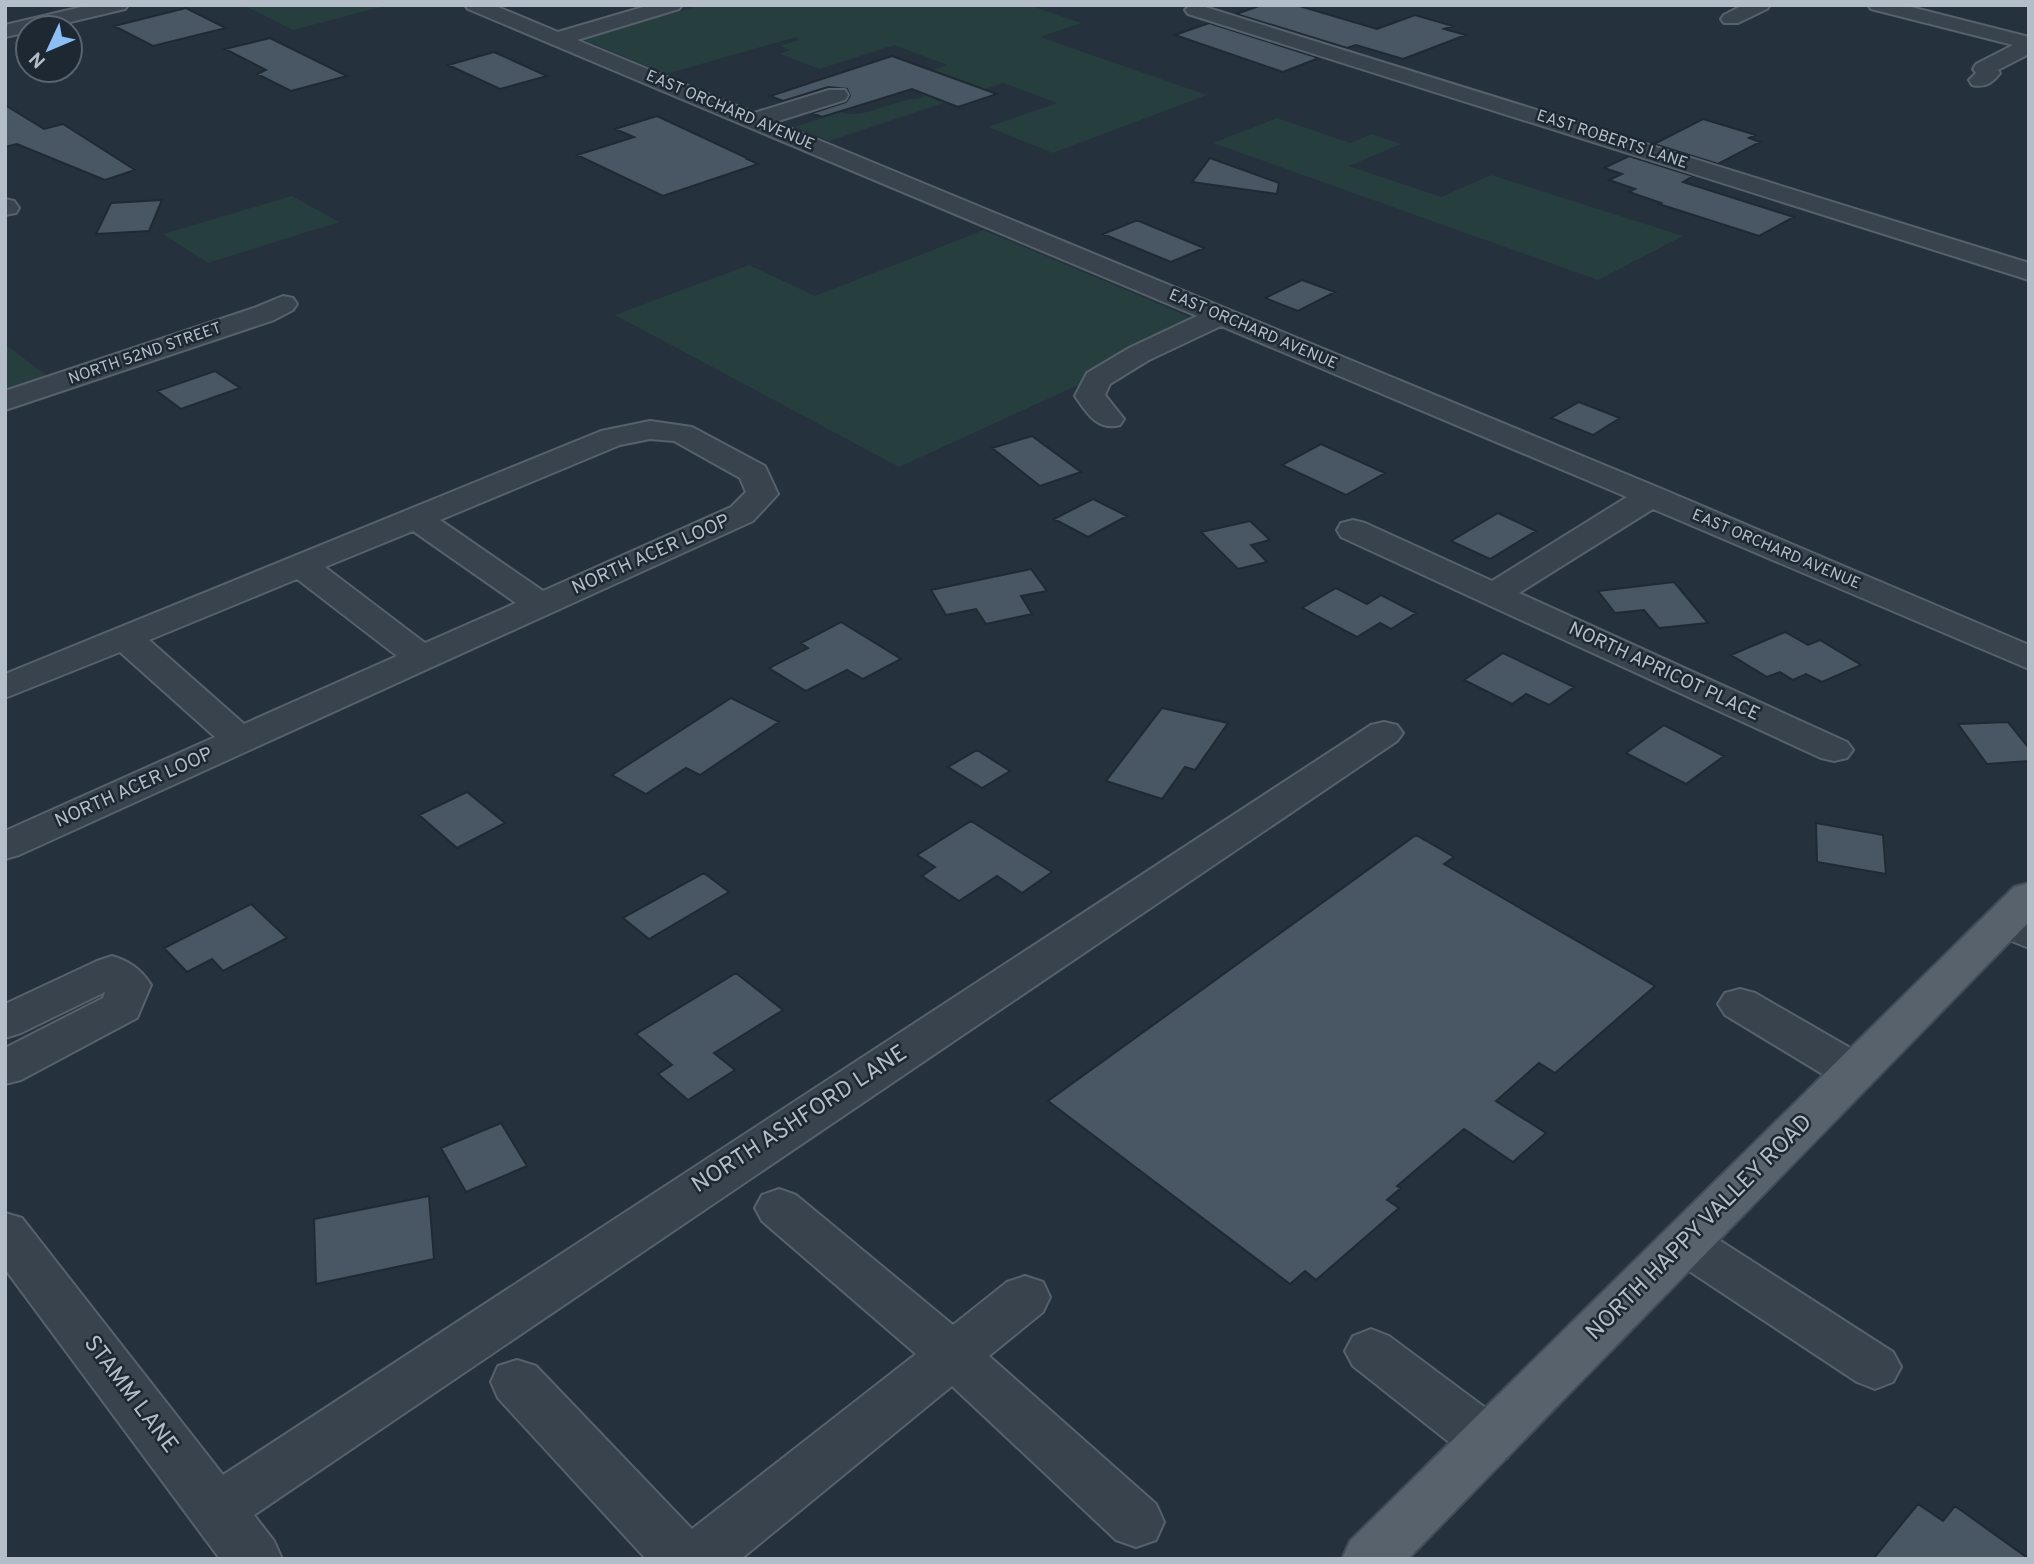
<svg xmlns="http://www.w3.org/2000/svg" width="2034" height="1564" viewBox="0 0 2034 1564" font-family="Overpass,sans-serif">
	<style>
		.green { fill: #273e3e }
		.building { fill: #485763; stroke: #202a34; stroke-width: 2 }
		.lines { fill: none; stroke-linecap: round; stroke-linejoin: round }
		.minor-casing { stroke: #57616b; stroke-width: 4 }
		.major-casing { stroke: #424c56; stroke-width: 4 }
		.minor { fill: #39434d; fill-rule: evenodd }
		.major { fill: #57626d; fill-rule: evenodd }
		.labels { text-anchor: middle; dominant-baseline: central; stroke-width: 5; stroke-linejoin: round; paint-order: stroke }
		.far-street-label { font-size: 16px; fill: #b4bec8; stroke: #1e2832 }
		.street-label { font-size: 19px; fill: #b4bec8; stroke: #1e2832 }
		.near-street-label { font-size: 23px; fill: #b4bec8; stroke: #1e2832 }
	</style>
	<rect width="100%" height="100%" fill="#25313d"/>
	<path class="green" d="M 243,5 L 389,5 L 293,30 Z
		M 702,5 L 1029,5 L 1081,23 L 1040,37 L 1207,95 L 1053,153 L 988,127 L 1057,103 L 1003,83 L 829,141 L 795,127 L 840,112 C 864,121 894,98 922,98 L 924,96 L 920,93 L 890,84 L 947,65 L 894,45 L 820,69 L 780,54 L 790,50 L 780,46 L 799,40 L 796,37 L 666,74 L 582,39 Z
		M 1277,118 L 1350,143 L 1372,134 L 1401,144 L 1349,166 L 1441,197 L 1491,175 L 1683,236 L 1598,280 L 1213,143 Z
		M 292,196 L 339,222 L 208,263 L 163,234 Z
		M 984,230 L 1209,325 L 899,467 L 615,315 L 749,265 L 815,296 Z
		M 5,344 L 55,382 L 5,399 Z"/>
	<path class="building" d="M 1262,5 L 1296,5 L 1377,29 L 1415,15 L 1453,26 L 1444,29 L 1466,35 L 1403,59 L 1356,45 L 1347,48 L 1236,14 Z
		M 186,8 L 226,28 L 153,46 L 114,26 Z
		M 1209,23 L 1319,58 L 1283,72 L 1175,35 Z
		M 270,38 L 347,76 L 291,91 L 257,74 L 266,70 L 225,49 Z
		M 494,52 L 547,76 L 500,89 L 448,65 Z
		M 892,56 L 997,94 L 958,107 L 912,89 L 822,117 L 812,113 L 846,102 L 850,96 L 847,89 L 828,87 L 783,101 L 770,96 Z
		M 5,105 L 44,129 L 63,124 L 135,170 L 105,180 L 17,144 L 5,147 Z
		M 657,116 L 747,158 L 745,158 L 758,164 L 663,196 L 577,155 L 634,137 L 615,129 Z
		M 1703,119 L 1756,135 L 1749,138 L 1760,142 L 1718,164 L 1654,144 Z
		M 1629,156 L 1693,176 L 1683,182 L 1794,217 L 1759,236 L 1659,204 L 1661,203 L 1629,192 L 1635,189 L 1609,180 L 1622,174 L 1604,168 Z
		M 1210,158 L 1279,183 L 1277,194 L 1192,182 Z
		M 162,200 L 149,231 L 96,234 L 111,203 Z
		M 1135,221 L 1139,221 L 1204,248 L 1171,262 L 1103,234 Z
		M 1302,280 L 1335,292 L 1298,311 L 1265,298 Z
		M 215,371 L 240,388 L 181,409 L 157,391 Z
		M 1579,402 L 1620,418 L 1593,435 L 1551,418 Z
		M 1032,436 L 1081,472 L 1040,486 L 992,448 Z
		M 1321,444 L 1385,473 L 1346,495 L 1282,465 Z
		M 1093,499 L 1127,516 L 1088,537 L 1054,519 Z
		M 1498,513 L 1536,531 L 1490,559 L 1451,541 Z
		M 1250,521 L 1270,540 L 1251,545 L 1267,562 L 1238,569 L 1201,532 Z
		M 1031,569 L 1047,591 L 1021,596 L 1032,614 L 986,624 L 976,609 L 946,615 L 931,590 Z
		M 1674,582 L 1708,623 L 1659,628 L 1644,610 L 1615,613 L 1598,591 Z
		M 1336,588 L 1367,604 L 1381,595 L 1416,613 L 1391,629 L 1380,623 L 1357,637 L 1302,608 Z
		M 841,622 L 901,659 L 863,679 L 847,670 L 806,691 L 769,668 L 808,648 L 801,643 Z
		M 1785,632 L 1808,645 L 1820,640 L 1861,665 L 1822,682 L 1806,674 L 1793,680 L 1780,672 L 1767,677 L 1731,655 Z
		M 1503,653 L 1574,687 L 1549,705 L 1526,694 L 1512,704 L 1464,680 Z
		M 731,698 L 779,722 L 700,775 L 686,768 L 646,794 L 612,775 Z
		M 1162,708 L 1228,723 L 1195,770 L 1185,767 L 1162,799 L 1106,781 Z
		M 2008,722 L 2029,748 L 2029,761 L 1987,764 L 1958,724 Z
		M 1664,725 L 1724,756 L 1686,784 L 1626,753 Z
		M 977,750 L 1010,771 L 982,788 L 948,767 Z
		M 467,792 L 505,823 L 457,848 L 419,815 Z
		M 971,821 L 1052,872 L 1022,893 L 997,876 L 959,901 L 922,876 L 935,867 L 917,855 Z
		M 1816,823 L 1883,835 L 1886,874 L 1817,862 Z
		M 1416,835 L 1454,857 L 1444,864 L 1655,986 L 1555,1073 L 1539,1063 L 1496,1101 L 1546,1133 L 1513,1162 L 1464,1129 L 1397,1186 L 1401,1188 L 1387,1200 L 1399,1208 L 1316,1280 L 1305,1271 L 1290,1284 L 1048,1101 Z
		M 704,873 L 729,892 L 649,939 L 623,918 Z
		M 251,904 L 287,938 L 223,971 L 212,959 L 187,972 L 164,948 Z
		M 736,973 L 783,1010 L 714,1053 L 735,1070 L 688,1100 L 658,1074 L 672,1065 L 636,1034 Z
		M 501,1123 L 527,1166 L 466,1192 L 441,1148 Z
		M 429,1196 L 434,1259 L 316,1284 L 314,1219 Z
		M 1918,1504 L 1943,1521 L 1955,1506 L 2029,1559 L 1873,1559 Z"/>
	<g class="lines">
		<defs>
			<path id="minor" d="M 90,5 L 128,5 L 125,9 L 45,28 L 28,28 L 28,32 L 5,37 L 5,25 Z
				M 465,5 L 493,5 L 558,32 L 650,5 L 682,5 L 679,9 L 577,40 L 754,113 L 829,90 L 845,90 L 848,95 L 845,100 L 775,122 L 1662,489 L 2029,645 L 2029,669 L 1653,509 L 1519,593 L 1847,742 L 1853,750 L 1847,758 L 1834,761 L 1821,758 L 1341,537 L 1337,530 L 1341,523 L 1353,520 L 1365,523 L 1492,581 L 1627,497 L 1221,326 L 1149,360 L 1110,384 L 1105,395 L 1124,419 L 1120,425 C 1097,431 1087,413 1075,396 L 1087,373 L 1129,348 L 1197,316 L 468,9 Z
				M 1190,5 L 1202,6 L 2029,263 L 2029,280 L 1188,14 L 1185,10 Z
				M 1743,5 L 1770,5 L 1767,9 L 1738,23 L 1724,23 L 1721,19 L 1724,15 Z
				M 1868,5 L 1903,5 L 2029,37 L 2029,54 L 1998,70 L 2000,73 C 1993,83 1984,88 1972,85 L 1969,80 L 1976,73 L 1973,69 L 1976,64 L 2013,45 L 1871,9 Z
				M 5,199 L 14,201 L 19,208 L 16,213 L 5,215 Z
				M 283,296 L 293,298 L 297,304 L 293,310 L 274,320 L 5,410 L 5,391 L 254,308 Z
				M 650,421 L 692,427 L 765,466 L 778,494 L 753,521 L 19,855 L 5,859 L 5,831 L 215,737 L 120,652 L 5,698 L 5,674 L 601,431 ZM 650,439 L 674,441 L 740,478 L 746,492 L 731,507 L 543,591 L 440,520 L 620,445 ZM 413,531 L 516,603 L 425,643 L 325,567 ZM 297,579 L 397,656 L 244,724 L 149,640 Z
				M 1384,722 L 1397,725 L 1403,733 L 1397,741 L 254,1515 L 274,1541 L 282,1559 L 220,1559 L 5,1269 L 5,1213 L 22,1218 L 223,1475 L 1371,725 Z
				M 2004,908 L 2029,917 L 2029,948 L 1989,932 L 1983,922 L 1989,912 Z
				M 112,956 C 129,961 141,969 151,985 L 137,1018 L 21,1080 L 5,1084 L 5,1048 L 103,998 L 105,992 L 21,1033 L 5,1038 L 5,1004 L 97,961 Z
				M 1740,989 L 1755,993 L 1871,1060 L 1878,1072 L 1871,1084 L 1855,1088 L 1839,1084 L 1725,1015 L 1718,1004 L 1725,993 Z
				M 779,1189 L 796,1195 L 953,1325 L 1007,1282 L 1025,1276 L 1043,1282 L 1050,1297 L 1043,1312 L 989,1356 L 1156,1504 L 1164,1522 L 1156,1540 L 1136,1547 L 1116,1540 L 952,1386 L 741,1559 L 646,1559 L 498,1398 L 491,1382 L 498,1366 L 517,1360 L 536,1366 L 692,1529 L 916,1354 L 762,1221 L 755,1208 L 762,1195 Z
				M 1685,1224 L 1702,1229 L 1893,1352 L 1901,1367 L 1893,1382 L 1875,1389 L 1857,1382 L 1668,1257 L 1660,1243 L 1668,1229 Z
				M 1371,1329 L 1389,1336 L 1507,1424 L 1515,1441 L 1507,1458 L 1488,1464 L 1469,1458 L 1353,1366 L 1345,1351 L 1353,1336 Z"/>
			<path id="major" d="M 2029,883 L 2029,922 L 1408,1559 L 1342,1559 L 1350,1541 L 2014,887 Z"/>
		</defs>
		<use href="#minor" class="minor-casing"/>
		<use href="#major" class="major-casing"/>
		<use href="#minor" class="minor"/>
		<use href="#major" class="major"/>
	</g>
	<g class="labels">
		<g class="far-street-label">
			<text transform="translate(730 111) rotate(23)">EAST ORCHARD AVENUE</text>
			<text transform="translate(1612 140) rotate(18)">EAST ROBERTS LANE</text>
			<text transform="translate(1253 330) rotate(23)">EAST ORCHARD AVENUE</text>
			<text transform="translate(145 354) rotate(-19)">NORTH 52ND STREET</text>
			<text transform="translate(1776 550) rotate(23)">EAST ORCHARD AVENUE</text>
		</g>
		<g class="street-label">
			<text transform="translate(651 555) rotate(-24)">NORTH ACER LOOP</text>
			<text transform="translate(1664 672) rotate(25)">NORTH APRICOT PLACE</text>
			<text transform="translate(134 788) rotate(-24)">NORTH ACER LOOP</text>
		</g>
		<g class="near-street-label">
			<text transform="translate(800 1120) rotate(-33)">NORTH ASHFORD LANE</text>
			<text transform="translate(1700 1228) rotate(-45)">NORTH HAPPY VALLEY ROAD</text>
			<text transform="translate(130 1395) rotate(53)">STAMM LANE</text>
		</g>
	</g>
	<rect width="2034" height="1564" fill="none" stroke="#b4bec8" stroke-width="14"/>
	<g transform="translate(49 49) rotate(226)"><circle r="33" fill="#1e2832" stroke="#5a646e" stroke-width="2"/>
	<path d="M0-5L12 26L0 18L-12 26Z" fill="#8dbff5"/>
	<text y="-10" font-size="19" font-weight="bold" text-anchor="middle" fill="#b4bec8">N</text>
	</g>
</svg>
